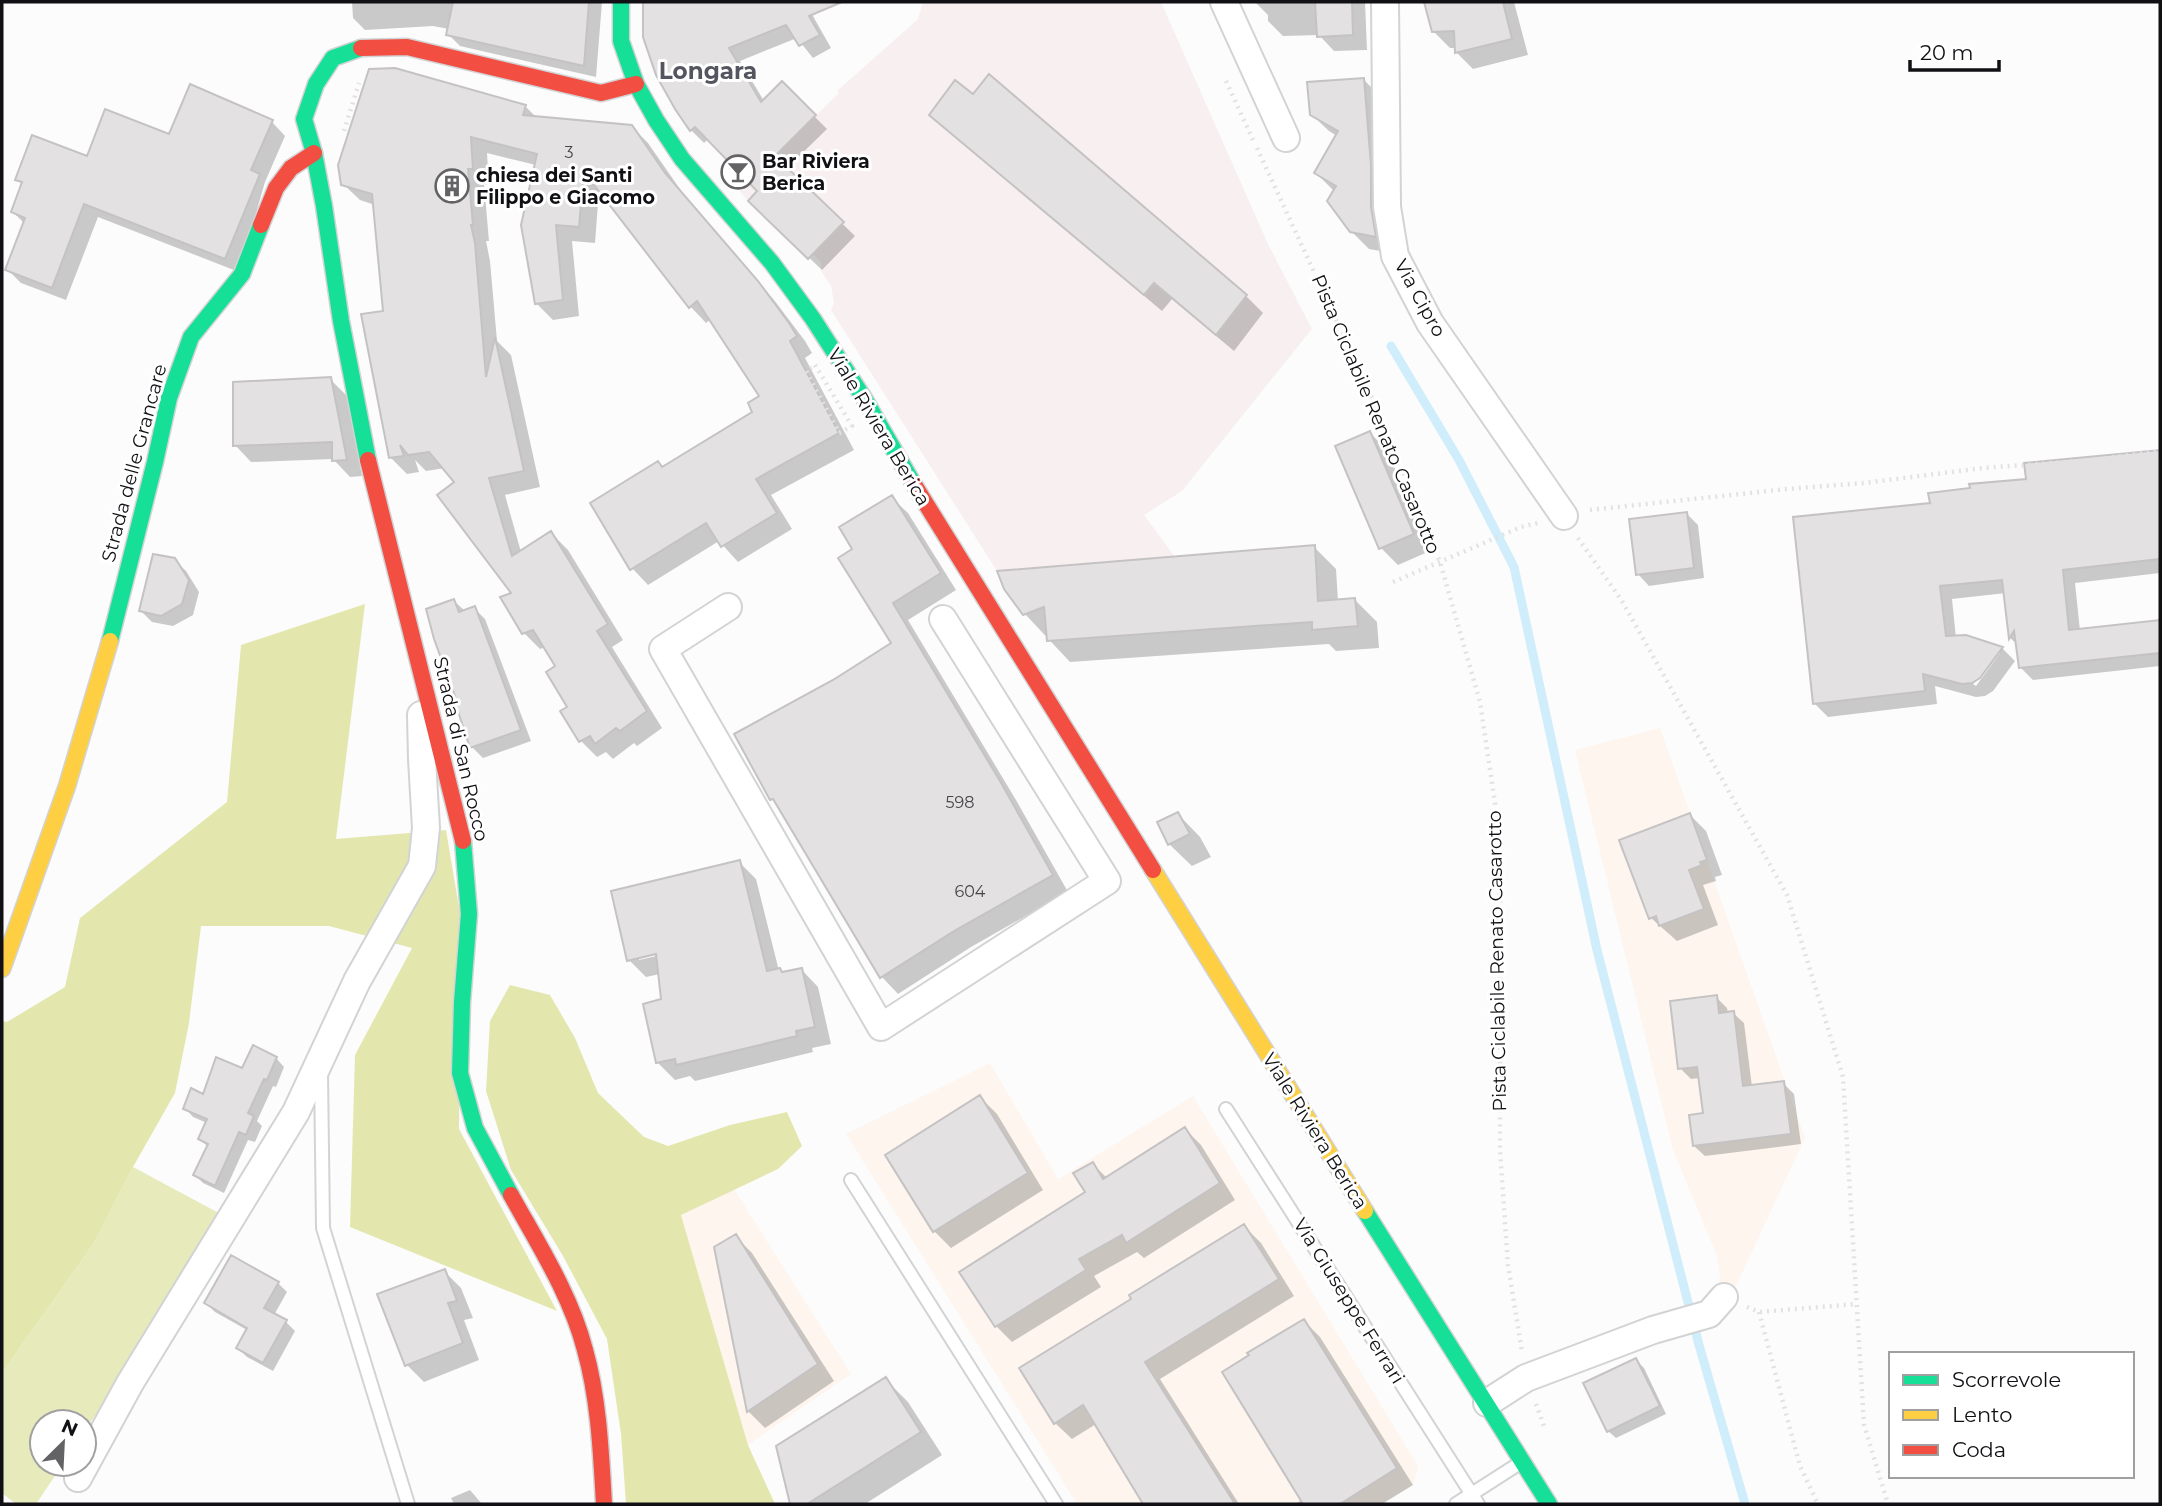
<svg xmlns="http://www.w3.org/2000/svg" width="2162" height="1506" viewBox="0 0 2162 1506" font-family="Montserrat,sans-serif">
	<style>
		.industrial { fill: #fdf5ee }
		.education { fill: #f8eff1 }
		.green { fill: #e7eabb }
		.forest { fill: #e3e7ae }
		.shadow { fill: #0003; fill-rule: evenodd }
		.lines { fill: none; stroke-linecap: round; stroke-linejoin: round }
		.stream { stroke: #cfedfa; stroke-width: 9 }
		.building { fill: #e3e1e2; stroke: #c5c2c3; stroke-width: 2 }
		.lane-casing { stroke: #d2d3d5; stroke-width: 16 }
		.street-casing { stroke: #d2d3d5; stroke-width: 30 }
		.fast-casing { stroke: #d2d3d5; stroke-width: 19 }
		.slow-casing { stroke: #d2d3d5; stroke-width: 19 }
		.jam-casing { stroke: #d2d3d5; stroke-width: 19 }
		.path { stroke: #e2e2e4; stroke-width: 4.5; stroke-dasharray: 2 5; stroke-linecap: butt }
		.lane { stroke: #fff; stroke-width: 12 }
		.street { stroke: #fff; stroke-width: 26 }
		.fast { stroke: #16e098; stroke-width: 16 }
		.slow { stroke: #ffcf43; stroke-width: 16 }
		.jam { stroke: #f24e42; stroke-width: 16 }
		.labels { text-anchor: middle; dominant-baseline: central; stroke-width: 6; stroke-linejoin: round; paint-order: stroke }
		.number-label { font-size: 16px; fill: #464548 }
		.poi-label { font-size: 19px; font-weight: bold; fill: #111115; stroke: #fff; text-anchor: start }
		.street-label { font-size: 19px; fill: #111115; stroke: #fff }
		.quarter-label { font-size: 23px; font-weight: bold; fill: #54555f; stroke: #fff }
	</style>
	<rect width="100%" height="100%" fill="#fcfcfd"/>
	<path class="industrial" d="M 1660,728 L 1805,1138 L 1736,1286 L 1716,1294 L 1719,1284 L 1720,1274 L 1717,1256 L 1673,1150 L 1575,750 Z
		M 990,1063 L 1058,1179 L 1193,1096 L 1418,1466 L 1413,1485 L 1382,1504 L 1077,1504 L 846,1134 Z
		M 734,1189 L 851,1374 L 748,1445 L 681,1215 Z"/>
	<path class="education" d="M 923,2 L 1161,2 L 1268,244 L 1312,329 L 1182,491 L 1144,515 L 1175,557 L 997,571 L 831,310 L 834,303 L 831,286 L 821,271 L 821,262 L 813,254 L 783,164 L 748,201 L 739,190 L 839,93 L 837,91 L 918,19 Z"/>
	<path class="green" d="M 133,1167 L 228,1218 L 84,1432 L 84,1422 L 42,1422 L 42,1464 L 63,1464 L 36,1504 L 16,1504 L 2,1493 L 2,1373 L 94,1243 Z"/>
	<path class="forest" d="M 365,604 L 336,839 L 446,830 L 461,919 L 459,1129 L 557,1311 L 350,1227 L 355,1055 L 412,948 L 329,926 L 201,926 L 189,1023 L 175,1093 L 133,1167 L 94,1243 L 2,1373 L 2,1021 L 7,1022 L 65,987 L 80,918 L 227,802 L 241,645 Z
		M 510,985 L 550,995 L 575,1038 L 598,1093 L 644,1137 L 668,1146 L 730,1125 L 787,1112 L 802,1146 L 778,1169 L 681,1215 L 748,1445 L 775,1504 L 626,1504 L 621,1434 L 607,1339 L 563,1256 L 511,1170 L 486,1091 L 490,1021 Z"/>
	<path class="shadow" d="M 352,2 L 602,2 L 596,77 L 460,46 L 448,34 L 449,29 L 433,26 L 365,30 L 353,18 Z
		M 645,2 L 692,2 L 691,8 L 708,2 L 803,2 L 809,9 L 831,48 L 813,58 L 797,38 L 740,61 L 764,101 L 782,84 L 827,129 L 786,169 L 855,236 L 822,270 L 750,201 L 759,191 L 708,139 L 704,143 L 691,130 L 658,74 L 645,37 Z
		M 1255,2 L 1365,2 L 1367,50 L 1334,51 L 1319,35 L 1283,36 L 1268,21 L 1268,15 Z
		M 1426,2 L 1514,2 L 1528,55 L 1473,69 L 1457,53 L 1456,48 L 1450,48 L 1433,31 Z
		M 989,77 L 1246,296 L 1263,313 L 1234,351 L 1172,299 L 1162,311 L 948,131 L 931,115 L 973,96 Z
		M 1364,80 L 1381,97 L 1392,253 L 1369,249 L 1351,231 L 1334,191 L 1316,173 L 1337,136 L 1329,131 L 1311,114 Z
		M 525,106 L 537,118 L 631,126 L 648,143 L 682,192 L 774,300 L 805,341 L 812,353 L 805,358 L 854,450 L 771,495 L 792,529 L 738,562 L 719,541 L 648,585 L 632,568 L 663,469 L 755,412 L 762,397 L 711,319 L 706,323 L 690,306 L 599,190 L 595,243 L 572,241 L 579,316 L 553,320 L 536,303 L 536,165 L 487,153 L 489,185 L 484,184 L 489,241 L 486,241 L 490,261 L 497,341 L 511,355 L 540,487 L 505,495 L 521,552 L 551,533 L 568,550 L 623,640 L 612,647 L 662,728 L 637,746 L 634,743 L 613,759 L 606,752 L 597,757 L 581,741 L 558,667 L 546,647 L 540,649 L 524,633 L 514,594 L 456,482 L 445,468 L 426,471 L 415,460 L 419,472 L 407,474 L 391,458 L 385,312 L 375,205 L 360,200 L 343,184 Z
		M 272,122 L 285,136 L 265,182 L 239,272 L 98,217 L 66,300 L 21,283 L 7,269 L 25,224 L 13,212 L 23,185 L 17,179 L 170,137 Z
		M 330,379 L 347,396 L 362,476 L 350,477 L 333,459 L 251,462 L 235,445 Z
		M 1370,433 L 1387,450 L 1430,551 L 1398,565 L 1381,548 L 1338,447 Z
		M 2160,452 L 2160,573 L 2075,583 L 2080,631 L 2160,622 L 2160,666 L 2033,680 L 2020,667 L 2018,645 L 2010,638 L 2006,593 L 1952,599 L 1956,638 L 2002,648 L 2015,661 L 1993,691 L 1985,696 L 1976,697 L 1935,686 L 1937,704 L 1828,717 L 1815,704 L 1932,505 L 2028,480 L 2026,464 ZM 1996,653 L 2000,653 L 1976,686 L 1973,684 Z
		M 891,497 L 908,513 L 956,590 L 908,620 L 1016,800 L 1068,892 L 971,947 L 898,994 L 882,977 L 781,808 L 772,799 L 833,682 L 893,644 L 855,550 Z
		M 1687,514 L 1698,525 L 1704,578 L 1649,586 L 1638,574 Z
		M 1314,547 L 1336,569 L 1338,601 L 1355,600 L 1377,622 L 1379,648 L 1336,651 L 1329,644 L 1070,662 L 1025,614 L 1006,588 Z
		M 174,560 L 186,571 L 199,592 L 193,615 L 173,626 L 152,622 L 141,611 Z
		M 454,601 L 465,611 L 474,608 L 485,619 L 531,741 L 483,758 L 472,747 Z
		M 1178,814 L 1200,837 L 1211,857 L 1192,866 L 1169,844 Z
		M 1690,815 L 1706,831 L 1722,875 L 1715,877 L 1716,881 L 1703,885 L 1718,925 L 1677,941 L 1651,918 Z
		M 739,862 L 756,879 L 779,971 L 783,973 L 801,969 L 818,987 L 831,1044 L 812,1048 L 813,1052 L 695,1081 L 690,1076 L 675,1080 L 658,1063 L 663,1001 L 660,974 L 646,977 L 629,960 ZM 664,950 L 665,954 L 639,960 L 639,956 Z
		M 1716,997 L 1727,1008 L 1728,1013 L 1733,1013 L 1744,1023 L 1752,1087 L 1783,1083 L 1794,1094 L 1801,1144 L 1705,1156 L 1694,1146 L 1705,1115 L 1700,1078 L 1691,1079 L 1680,1068 Z
		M 276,1058 L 284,1067 L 276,1087 L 273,1086 L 257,1121 L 262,1126 L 255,1142 L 248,1140 L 224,1193 L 203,1183 L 195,1175 L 208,1147 L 200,1139 L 207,1123 L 193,1117 L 185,1108 L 243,1071 Z
		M 980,1097 L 997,1114 L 1043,1190 L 951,1248 L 934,1231 L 888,1156 Z
		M 1185,1129 L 1201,1145 L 1235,1200 L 1144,1258 L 1137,1252 L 1094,1276 L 1101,1287 L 1012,1342 L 996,1326 L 1088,1193 L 1093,1164 L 1107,1178 Z
		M 1244,1226 L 1261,1243 L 1294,1296 L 1160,1379 L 1239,1504 L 1146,1504 L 1096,1424 L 1072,1439 L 1055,1423 L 1134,1300 Z
		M 735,1236 L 752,1253 L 834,1381 L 765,1428 L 748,1411 Z
		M 444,1271 L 461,1288 L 473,1318 L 464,1320 L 479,1360 L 424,1382 L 407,1365 Z
		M 278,1283 L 287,1292 L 274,1315 L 286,1322 L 295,1331 L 273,1371 L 247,1357 L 238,1348 L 247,1330 L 215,1312 L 206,1303 Z
		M 1304,1321 L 1320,1337 L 1413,1485 L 1382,1504 L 1295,1504 L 1302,1500 Z
		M 1636,1360 L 1644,1368 L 1666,1414 L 1616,1438 L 1608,1431 Z
		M 885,1379 L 908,1402 L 942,1455 L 865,1504 L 792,1504 L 778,1446 Z
		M 470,1490 L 482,1504 L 454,1504 L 451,1498 Z"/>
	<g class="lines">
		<path class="stream" d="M 1391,346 L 1459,460 L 1514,567 L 1597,950 L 1699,1345 L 1745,1504"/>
	</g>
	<path class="building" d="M 453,2 L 589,2 L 584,66 L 446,35 Z
		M 643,2 L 842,2 L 809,16 L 820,35 L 799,46 L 786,25 L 729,48 L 761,102 L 782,81 L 816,115 L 775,156 L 844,222 L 808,259 L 748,201 L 757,191 L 695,127 L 690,131 L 675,109 L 656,75 L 643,37 Z
		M 1315,2 L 1352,2 L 1353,35 L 1317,37 Z
		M 1424,2 L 1503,2 L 1512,39 L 1455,53 L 1454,31 L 1432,32 Z
		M 395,68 L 526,105 L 523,115 L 632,125 L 665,173 L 758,281 L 789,323 L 797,336 L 790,341 L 839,433 L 756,479 L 777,513 L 721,547 L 706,523 L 630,570 L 590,503 L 658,461 L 662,467 L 752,412 L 748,403 L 759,396 L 697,301 L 689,308 L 584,172 L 579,227 L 556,225 L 563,300 L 535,304 L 521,225 L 537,154 L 471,137 L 473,169 L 468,169 L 473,225 L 471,225 L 475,243 L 486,377 L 495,337 L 524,471 L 489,478 L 512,556 L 551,531 L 608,624 L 597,631 L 647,711 L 620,731 L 616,728 L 595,744 L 590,736 L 579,742 L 560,711 L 567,707 L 546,672 L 555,666 L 533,630 L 522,634 L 500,597 L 511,593 L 437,495 L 454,482 L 429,452 L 408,455 L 400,445 L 404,456 L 389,458 L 361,314 L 383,311 L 372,194 L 341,185 L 338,165 L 369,69 Z
		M 989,74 L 1247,295 L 1216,335 L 1154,283 L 1144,295 L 929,115 L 955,80 L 973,94 Z
		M 1364,78 L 1371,165 L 1371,207 L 1376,237 L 1350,232 L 1327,201 L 1336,186 L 1314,173 L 1338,131 L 1310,115 L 1307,82 Z
		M 190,84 L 273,120 L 251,170 L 260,174 L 225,259 L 84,204 L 52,288 L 5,270 L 25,218 L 11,212 L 22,182 L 15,180 L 32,135 L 87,156 L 105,109 L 169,134 Z
		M 331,377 L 347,460 L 332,461 L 332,442 L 233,446 L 233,382 Z
		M 1370,431 L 1414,534 L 1379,549 L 1335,446 Z
		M 2160,450 L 2160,559 L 2063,570 L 2069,630 L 2160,620 L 2160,653 L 2019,668 L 2014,631 L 2009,639 L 2002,580 L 1940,586 L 1946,636 L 1966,635 L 2003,647 L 1980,678 L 1972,683 L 1962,684 L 1923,674 L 1925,691 L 1813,704 L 1793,517 L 1930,503 L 1928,493 L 1970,488 L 1969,484 L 2026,479 L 2024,463 Z
		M 892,495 L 941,573 L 893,603 L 1000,781 L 1053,875 L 954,931 L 880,978 L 773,799 L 770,800 L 734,734 L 833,680 L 891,643 L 838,558 L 852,549 L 839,527 Z
		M 1687,512 L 1694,568 L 1636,575 L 1629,519 Z
		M 1315,545 L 1318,601 L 1355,598 L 1358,626 L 1312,630 L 1312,622 L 1047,641 L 1044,607 L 1023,615 L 1004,589 L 997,571 Z
		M 153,554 L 175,558 L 189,580 L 182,604 L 161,616 L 139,611 Z
		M 454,599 L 459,612 L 475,606 L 521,730 L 470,748 L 453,696 L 455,696 L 434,639 L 426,609 Z
		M 1178,812 L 1190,834 L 1168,845 L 1157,822 Z
		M 1690,813 L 1707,860 L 1700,862 L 1702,865 L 1689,870 L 1704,909 L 1659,926 L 1656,916 L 1649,919 L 1619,840 Z
		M 740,860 L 767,971 L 780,968 L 782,972 L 802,968 L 815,1027 L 796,1031 L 797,1036 L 676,1065 L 675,1059 L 656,1063 L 643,1004 L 661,999 L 656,954 L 627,961 L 611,891 Z
		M 1717,995 L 1719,1013 L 1734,1011 L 1743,1086 L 1784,1081 L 1791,1134 L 1693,1146 L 1689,1115 L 1703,1113 L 1697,1067 L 1678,1069 L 1670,1001 Z
		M 253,1045 L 277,1057 L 267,1080 L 264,1079 L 248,1113 L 254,1116 L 246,1135 L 239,1132 L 215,1186 L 193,1175 L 208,1144 L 198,1139 L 207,1119 L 183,1109 L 191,1088 L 203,1094 L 216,1057 L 242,1068 Z
		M 980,1095 L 1028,1173 L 933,1232 L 885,1155 Z
		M 1185,1127 L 1220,1183 L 1126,1243 L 1122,1235 L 1079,1259 L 1086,1270 L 995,1327 L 959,1272 L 1085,1192 L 1073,1173 L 1093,1162 L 1103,1179 Z
		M 1244,1224 L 1279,1279 L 1145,1362 L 1235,1504 L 1143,1504 L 1083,1405 L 1054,1424 L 1019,1368 L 1131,1299 L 1129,1295 Z
		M 736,1234 L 818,1364 L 747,1412 L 714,1247 Z
		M 231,1255 L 279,1282 L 264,1308 L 287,1320 L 263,1363 L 236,1348 L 247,1328 L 204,1303 Z
		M 445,1269 L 457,1301 L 448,1303 L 463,1343 L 405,1366 L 377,1294 Z
		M 1304,1319 L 1397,1468 L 1340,1504 L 1303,1504 L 1222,1372 L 1249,1355 L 1247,1353 Z
		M 1636,1358 L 1660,1406 L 1607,1432 L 1583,1383 Z
		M 886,1377 L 921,1432 L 807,1504 L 790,1504 L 776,1446 Z"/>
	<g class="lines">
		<defs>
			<path id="lane" d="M 321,1073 L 323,1228 L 408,1504
				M 1226,1109 L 1478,1504
				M 851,1180 L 1056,1504
				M 1456,1504 L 1520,1463"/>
			<path id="street" d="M 1224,2 L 1286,138
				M 1385,2 L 1387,207 L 1395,256 L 1430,323 L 1564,516
				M 728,607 L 663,649 L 881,1027 L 1107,881 L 943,619
				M 1487,1403 L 1526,1378 L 1653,1330 L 1709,1314 L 1724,1297
				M 78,1478 L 130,1383 L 296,1112 L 357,981 L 422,866 L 426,828 L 422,759 L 421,715"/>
			<path id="fast" d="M 621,2 L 621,41 L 636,84 L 656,120 L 682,159 L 772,263 L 813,319 L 865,400 L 913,483
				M 361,48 L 333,58 L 316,84 L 304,119 L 314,153 L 324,206 L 341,321 L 368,460
				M 110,641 L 155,462 L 169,398 L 191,337 L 242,274 L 261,225
				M 463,841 L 469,914 L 462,1002 L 460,1073 L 475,1128 L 511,1195
				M 1365,1211 L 1549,1504"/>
			<path id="slow" d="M 1153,870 L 1365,1211
				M 2,969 L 67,786 L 110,641"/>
			<path id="jam" d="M 361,48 L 407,47 L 601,93 L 636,84
				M 261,225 L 276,188 L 291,168 L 314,153
				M 368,460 L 463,841
				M 913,483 L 1153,870
				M 511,1195 C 538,1244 571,1295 585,1350 C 599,1400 601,1453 604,1504"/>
		</defs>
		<use href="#lane" class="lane-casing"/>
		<use href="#street" class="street-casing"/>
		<use href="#fast" class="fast-casing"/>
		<use href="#slow" class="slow-casing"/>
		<use href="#jam" class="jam-casing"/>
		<path class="path" d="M 1226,81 L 1253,140
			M 344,131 L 359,83
			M 1257,148 L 1382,420 L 1440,562 L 1480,702 L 1495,803 L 1500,901 L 1500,1151 L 1508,1265 L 1522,1352
			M 465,243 L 468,253 L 431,257 L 429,245 Z
			M 815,365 L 852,426 L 839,433 L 806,371 Z
			M 1590,510 L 1787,489 L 1864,483 L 1983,468 L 2094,460 L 2160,451
			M 1578,538 L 1622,601 L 1787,895 L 1843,1077 L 1864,1425 L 1888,1504
			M 1393,582 L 1521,527 L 1538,523
			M 1747,1307 L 1759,1312 L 1856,1304
			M 1759,1312 L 1800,1466 L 1818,1504
			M 1536,1404 L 1545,1429"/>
		<use href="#lane" class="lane"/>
		<use href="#street" class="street"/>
		<use href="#fast" class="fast"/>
		<use href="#slow" class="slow"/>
		<use href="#jam" class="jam"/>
	</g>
	<defs>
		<symbol id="bar-ring" viewBox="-11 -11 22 22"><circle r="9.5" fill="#fff" stroke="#636366" stroke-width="1.5"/><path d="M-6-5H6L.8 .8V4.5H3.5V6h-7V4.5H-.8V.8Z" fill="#636366"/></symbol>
		<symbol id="building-ring" viewBox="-11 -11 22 22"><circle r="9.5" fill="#fff" stroke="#636366" stroke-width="1.5"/><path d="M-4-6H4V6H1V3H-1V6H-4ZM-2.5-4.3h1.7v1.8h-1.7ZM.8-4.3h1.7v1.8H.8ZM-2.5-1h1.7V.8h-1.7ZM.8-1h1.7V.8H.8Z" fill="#636366"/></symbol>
	</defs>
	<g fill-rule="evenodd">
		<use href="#bar-ring" x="719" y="153" width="38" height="38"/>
		<use href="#building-ring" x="433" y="167" width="38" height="38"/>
	</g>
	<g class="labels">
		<g class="number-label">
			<text x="569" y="152">3</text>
			<text x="960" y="802">598</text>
			<text x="970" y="891">604</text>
		</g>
		<g class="poi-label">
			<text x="762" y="161">Bar Riviera<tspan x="762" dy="22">Berica</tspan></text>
			<text x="476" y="175">chiesa dei Santi<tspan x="476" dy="22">Filippo e Giacomo</tspan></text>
		</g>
		<g class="street-label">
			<text transform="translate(1420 298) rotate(61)">Via Cipro</text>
			<text transform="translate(1376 414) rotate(67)">Pista Ciclabile Renato Casarotto</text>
			<text transform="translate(879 427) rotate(59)">Viale Riviera Berica</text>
			<text transform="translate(134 463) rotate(-75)">Strada delle Grancare</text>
			<text transform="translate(461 749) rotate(77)">Strada di San Rocco</text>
			<text transform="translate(1497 961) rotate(-91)">Pista Ciclabile Renato Casarotto</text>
			<text transform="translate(1315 1131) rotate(58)">Viale Riviera Berica</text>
			<text transform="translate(1349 1301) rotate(58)">Via Giuseppe Ferrari</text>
		</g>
		<g class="quarter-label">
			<text x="708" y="71">Longara</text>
		</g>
	</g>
	<rect width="2162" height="1506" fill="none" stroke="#111115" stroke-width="7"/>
	<rect x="1889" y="1352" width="245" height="126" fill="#ffffff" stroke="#a0a0a1" stroke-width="2"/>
	<rect x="1903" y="1375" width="35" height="10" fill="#16e098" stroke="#a0a0a1" stroke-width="2"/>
	<text x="1952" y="1387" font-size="21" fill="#111115">Scorrevole</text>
	<rect x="1903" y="1410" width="35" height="10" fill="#ffcf43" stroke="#a0a0a1" stroke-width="2"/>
	<text x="1952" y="1422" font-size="21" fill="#111115">Lento</text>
	<rect x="1903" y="1445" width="35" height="10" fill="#f24e42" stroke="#a0a0a1" stroke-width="2"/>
	<text x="1952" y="1457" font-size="21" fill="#111115">Coda</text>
	<g transform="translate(63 1443) rotate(24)"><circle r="33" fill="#ffffff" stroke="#a0a0a1" stroke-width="2"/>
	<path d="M0-5L12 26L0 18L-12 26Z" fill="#636366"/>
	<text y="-10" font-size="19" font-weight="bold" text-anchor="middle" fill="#111115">N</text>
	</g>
	<path d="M1910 60v10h89v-10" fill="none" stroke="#111115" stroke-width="3.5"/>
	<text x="1920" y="60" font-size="21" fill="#111115" stroke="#ffffff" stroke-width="5" paint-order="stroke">20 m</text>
</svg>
